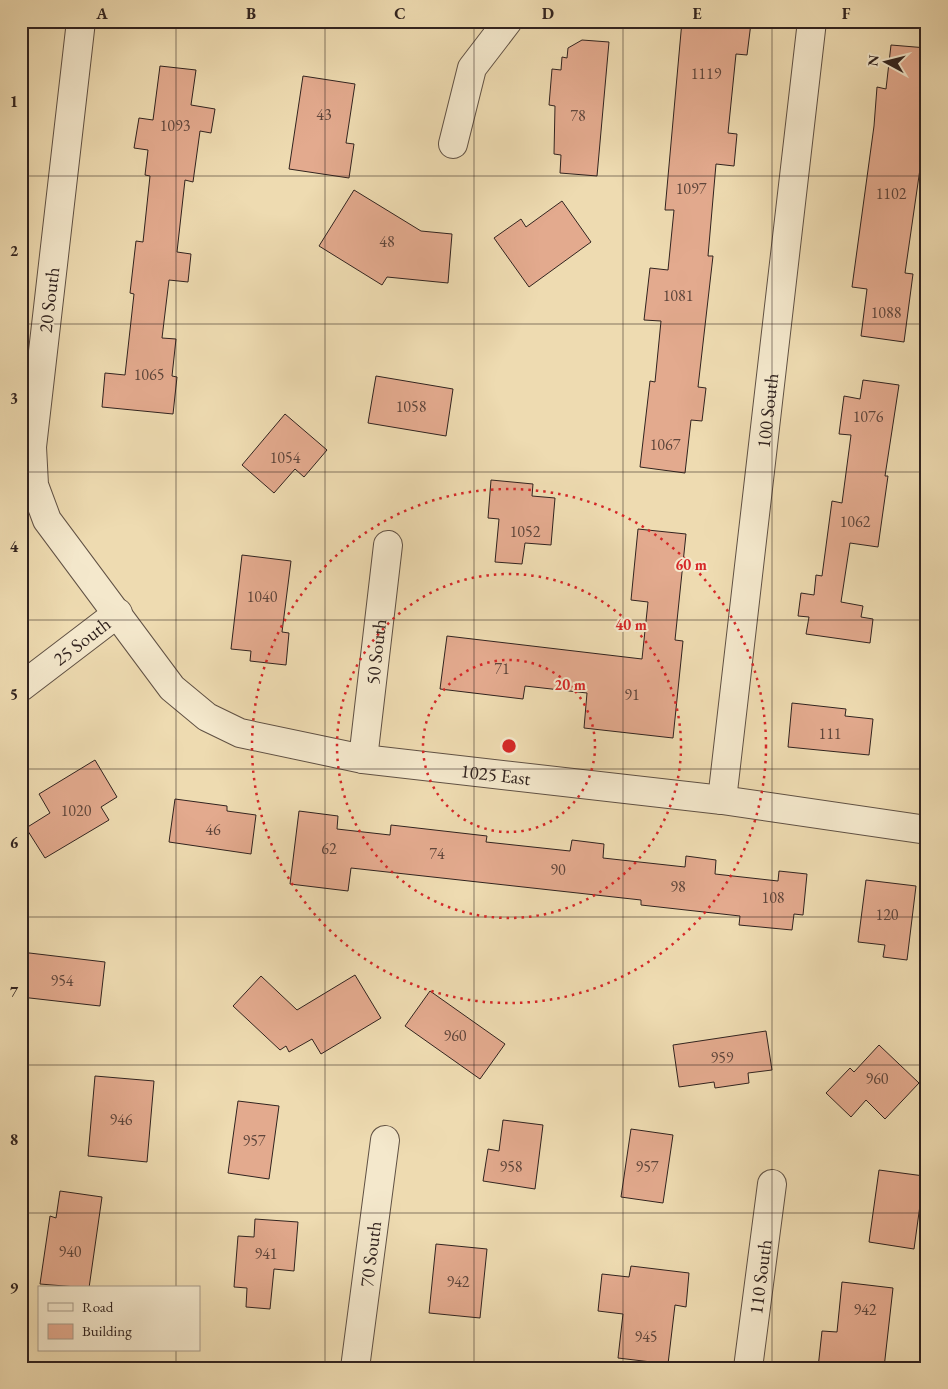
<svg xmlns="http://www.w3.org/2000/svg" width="948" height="1389" viewBox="0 0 948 1389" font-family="'EB Garamond',serif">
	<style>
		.building { fill: #e3aa8e; stroke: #31231f }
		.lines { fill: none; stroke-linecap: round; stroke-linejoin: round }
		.street-casing { stroke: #605144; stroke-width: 30 }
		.street { stroke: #f4e8cc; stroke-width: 28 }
		.grid { fill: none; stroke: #31231f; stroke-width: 1; stroke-opacity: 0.55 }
		.ring { fill: none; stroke: #d62828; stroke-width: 2.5; stroke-dasharray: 2.5 5 }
		.labels { text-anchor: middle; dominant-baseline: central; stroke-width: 4; stroke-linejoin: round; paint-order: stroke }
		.number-label { font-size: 16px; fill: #5e453b }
		.street-label { font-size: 19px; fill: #31231f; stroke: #f4e8cc }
		.centre { fill: #d62828; stroke: #f4e8cc; stroke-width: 2.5 }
		.ring-label { font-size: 15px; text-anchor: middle; font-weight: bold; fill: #d62828; stroke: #f4e8cc; stroke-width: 4; stroke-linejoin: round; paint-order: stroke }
		.neatline { fill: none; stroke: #31231f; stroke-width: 2 }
		.grid-label { font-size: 16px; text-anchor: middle; font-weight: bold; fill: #31231f }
	</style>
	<rect width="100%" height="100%" fill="#eedbb1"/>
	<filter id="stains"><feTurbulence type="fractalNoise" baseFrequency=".004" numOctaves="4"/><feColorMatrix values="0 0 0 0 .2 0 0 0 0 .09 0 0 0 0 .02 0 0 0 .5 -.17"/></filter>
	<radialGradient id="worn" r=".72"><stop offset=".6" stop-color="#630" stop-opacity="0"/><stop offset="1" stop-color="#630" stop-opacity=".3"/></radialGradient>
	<path class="building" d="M 682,21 L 751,23 L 747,55 L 736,54 L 728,133 L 737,134 L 734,166 L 716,164 L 708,256 L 713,256 L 698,387 L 706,388 L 702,421 L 691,420 L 685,473 L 640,467 L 650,381 L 655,382 L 661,321 L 644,320 L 650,268 L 668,270 L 674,210 L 665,210 Z
		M 582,40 L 609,42 L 597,176 L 560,173 L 561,155 L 554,154 L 555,106 L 549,105 L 552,69 L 561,70 L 562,57 L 567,58 L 568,48 Z
		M 891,45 L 927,48 L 927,102 L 922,155 L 905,273 L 913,274 L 904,342 L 861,336 L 867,289 L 852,287 L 874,126 L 877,87 L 886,89 Z
		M 160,66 L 196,70 L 191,105 L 215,109 L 211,133 L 200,131 L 193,182 L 185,180 L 177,252 L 191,254 L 188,282 L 169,280 L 162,338 L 176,339 L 172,376 L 177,377 L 173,414 L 102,407 L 105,373 L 125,375 L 134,294 L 130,293 L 136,241 L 143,242 L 150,176 L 145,175 L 148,150 L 134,148 L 139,118 L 153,120 Z
		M 303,76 L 355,84 L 346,143 L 354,144 L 349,178 L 289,169 Z
		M 354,190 L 421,231 L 452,234 L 448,283 L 387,277 L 382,285 L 319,246 Z
		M 562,201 L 591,242 L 529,287 L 494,238 L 521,219 L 526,227 Z
		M 376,376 L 453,389 L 446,436 L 368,423 Z
		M 863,380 L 899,385 L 885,476 L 888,476 L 878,547 L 850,543 L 841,602 L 863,606 L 861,617 L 873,619 L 870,643 L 806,634 L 809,617 L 798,616 L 801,593 L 814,595 L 816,575 L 822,576 L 832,501 L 842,503 L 851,435 L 839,434 L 844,396 L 860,399 Z
		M 285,414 L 327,450 L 304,477 L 295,469 L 274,493 L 242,465 Z
		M 491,480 L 533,484 L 532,496 L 555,498 L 551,545 L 525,543 L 522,564 L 495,562 L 499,519 L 488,518 Z
		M 638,529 L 686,534 L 675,640 L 683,641 L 673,738 L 584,728 L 587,693 L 525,686 L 523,699 L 440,689 L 447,636 L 642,659 L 648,602 L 631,600 Z
		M 242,555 L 291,561 L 282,632 L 289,633 L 286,665 L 250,661 L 251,651 L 231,649 Z
		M 792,703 L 846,709 L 845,716 L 873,719 L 869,755 L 788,747 Z
		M 95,760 L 117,797 L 101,807 L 109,820 L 45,858 L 26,828 L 50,813 L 39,794 Z
		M 175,799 L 227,806 L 227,811 L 256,815 L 251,854 L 169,842 Z
		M 299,811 L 338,816 L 337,829 L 390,835 L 391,825 L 487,836 L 486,842 L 570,851 L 572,840 L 604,844 L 603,858 L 685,867 L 686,856 L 716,860 L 715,874 L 778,881 L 779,871 L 807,874 L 803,915 L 794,914 L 792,930 L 739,925 L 740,916 L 641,905 L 641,900 L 351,868 L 348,891 L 290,884 Z
		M 866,880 L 916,886 L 907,960 L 883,957 L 885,945 L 858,942 Z
		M 21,952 L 105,962 L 100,1006 L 21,997 Z
		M 355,975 L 381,1018 L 321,1054 L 312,1039 L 289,1052 L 286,1046 L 280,1050 L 233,1006 L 261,976 L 297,1010 Z
		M 430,991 L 505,1044 L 480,1079 L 405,1026 Z
		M 766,1031 L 772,1070 L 748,1073 L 749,1083 L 715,1088 L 714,1082 L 679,1087 L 673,1045 Z
		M 879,1045 L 919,1083 L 885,1119 L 866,1100 L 851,1117 L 826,1093 L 850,1068 L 854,1072 Z
		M 95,1076 L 154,1081 L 147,1162 L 88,1156 Z
		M 238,1101 L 279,1106 L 269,1179 L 228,1173 Z
		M 503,1120 L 543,1125 L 535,1189 L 483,1181 L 488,1149 L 499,1151 Z
		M 631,1129 L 673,1135 L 663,1203 L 621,1197 Z
		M 879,1170 L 924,1176 L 914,1249 L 869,1242 Z
		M 60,1191 L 102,1197 L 89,1288 L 40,1284 L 50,1216 L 56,1218 Z
		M 255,1219 L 298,1222 L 294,1271 L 274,1269 L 270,1309 L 246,1307 L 247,1288 L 234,1287 L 238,1236 L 254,1237 Z
		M 436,1244 L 487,1249 L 480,1318 L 429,1313 Z
		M 631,1266 L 689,1273 L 686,1307 L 675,1305 L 668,1364 L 618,1358 L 623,1314 L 598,1311 L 602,1274 L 629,1277 Z
		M 842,1282 L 893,1288 L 884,1368 L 818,1368 L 822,1331 L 837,1332 Z"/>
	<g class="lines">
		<defs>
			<g id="street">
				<path id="s1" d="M 81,21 L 32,447 L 34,485 L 47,520 L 172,688 L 207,717 L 240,733 L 363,759 L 722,800 L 927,830"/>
				<path d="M 453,144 L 472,68 L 508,21"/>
				<path id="s2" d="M 21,687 L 118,613"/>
				<path id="s3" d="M 363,759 L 388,545"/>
				<path id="s4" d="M 722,800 L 812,21"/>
				<path id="s5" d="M 355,1368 L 385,1140"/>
				<path id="s6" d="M 748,1368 L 772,1184"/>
			</g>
		</defs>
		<use href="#street" class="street-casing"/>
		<use href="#street" class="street"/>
	</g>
	<path class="grid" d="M 176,21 L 176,1288M 325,21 L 325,1368M 474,21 L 474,1368M 623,21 L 623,1368M 772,21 L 772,1368M 21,176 L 927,176M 21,324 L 927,324M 21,472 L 927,472M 21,620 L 927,620M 21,769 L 927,769M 21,917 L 927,917M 21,1065 L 927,1065M 21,1213 L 927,1213M 176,1350 L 176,1368"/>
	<g class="ring">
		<circle cx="509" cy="746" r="86"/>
		<circle cx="509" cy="746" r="172"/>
		<circle cx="509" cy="746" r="257"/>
	</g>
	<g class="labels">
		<g class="number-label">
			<text x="706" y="73">1119</text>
			<text x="324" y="114">43</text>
			<text x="578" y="115">78</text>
			<text x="175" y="125">1093</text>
			<text x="691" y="188">1097</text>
			<text x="891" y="193">1102</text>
			<text x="387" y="241">48</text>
			<text x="678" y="295">1081</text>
			<text x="886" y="312">1088</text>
			<text x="149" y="374">1065</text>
			<text x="411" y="406">1058</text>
			<text x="868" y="416">1076</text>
			<text x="665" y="444">1067</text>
			<text x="285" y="457">1054</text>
			<text x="855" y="521">1062</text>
			<text x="525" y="531">1052</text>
			<text x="262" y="596">1040</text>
			<text x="502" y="668">71</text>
			<text x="632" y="694">91</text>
			<text x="830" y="733">111</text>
			<text x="76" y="810">1020</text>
			<text x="213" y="829">46</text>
			<text x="329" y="848">62</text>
			<text x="437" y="853">74</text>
			<text x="558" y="869">90</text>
			<text x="678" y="886">98</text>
			<text x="773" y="897">108</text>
			<text x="887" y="914">120</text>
			<text x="62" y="980">954</text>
			<text x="455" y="1035">960</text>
			<text x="722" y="1057">959</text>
			<text x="877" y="1078">960</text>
			<text x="121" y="1119">946</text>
			<text x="254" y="1140">957</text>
			<text x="511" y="1166">958</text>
			<text x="647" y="1166">957</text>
			<text x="70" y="1251">940</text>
			<text x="266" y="1253">941</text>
			<text x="458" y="1281">942</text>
			<text x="865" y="1309">942</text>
			<text x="646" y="1336">945</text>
		</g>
		<g class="street-label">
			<text transform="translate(49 300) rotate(-83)">20 South</text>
			<text stroke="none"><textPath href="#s4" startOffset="392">100 South</textPath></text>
			<text stroke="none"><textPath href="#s2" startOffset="76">25 South</textPath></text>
			<text stroke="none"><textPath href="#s3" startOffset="108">50 South</textPath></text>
			<text stroke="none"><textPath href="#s1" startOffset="1055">1025 East</textPath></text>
			<text stroke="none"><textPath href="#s5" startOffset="115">70 South</textPath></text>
			<text stroke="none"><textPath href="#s6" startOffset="92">110 South</textPath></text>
		</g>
	</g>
	<circle cx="509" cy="746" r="8" class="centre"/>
	<g class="ring-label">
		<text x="691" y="570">60 m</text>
		<text x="631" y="630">40 m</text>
		<text x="570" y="690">20 m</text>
	</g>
	<rect width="948" height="1389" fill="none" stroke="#eedbb1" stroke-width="55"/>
	<rect x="38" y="1286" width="162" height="65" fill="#f4e8cc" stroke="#a69987"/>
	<rect x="48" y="1303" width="25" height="8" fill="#f4e8cc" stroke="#a69987"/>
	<text x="82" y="1312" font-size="15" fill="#31231f">Road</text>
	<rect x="48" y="1324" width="25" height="15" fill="#e3aa8e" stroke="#a69987"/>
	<text x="82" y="1336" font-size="15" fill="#31231f">Building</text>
	<g transform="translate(886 62) rotate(277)" stroke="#f4e8cc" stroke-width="4" paint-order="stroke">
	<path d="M0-4L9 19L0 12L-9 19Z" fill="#31231f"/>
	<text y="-8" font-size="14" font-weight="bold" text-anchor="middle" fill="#31231f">N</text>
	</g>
	<rect x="28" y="28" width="892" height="1334" class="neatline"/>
	<g class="grid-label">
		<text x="102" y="19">A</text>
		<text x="251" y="19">B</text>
		<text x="400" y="19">C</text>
		<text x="548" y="19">D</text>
		<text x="697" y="19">E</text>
		<text x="846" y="19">F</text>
		<text x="14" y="107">1</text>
		<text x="14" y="256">2</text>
		<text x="14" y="404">3</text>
		<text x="14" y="552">4</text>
		<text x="14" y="700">5</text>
		<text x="14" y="848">6</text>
		<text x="14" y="997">7</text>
		<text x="14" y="1145">8</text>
		<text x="14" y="1293">9</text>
	</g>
	<rect width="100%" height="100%" filter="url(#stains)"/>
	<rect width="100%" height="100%" fill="url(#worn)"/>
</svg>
